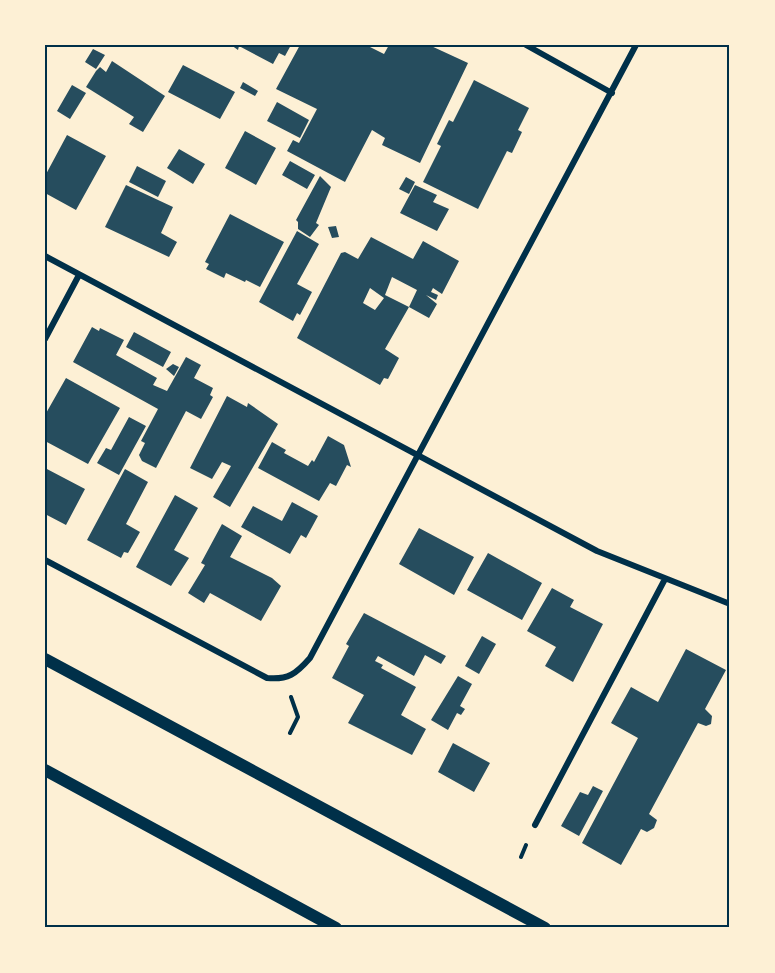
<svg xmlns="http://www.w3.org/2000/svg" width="775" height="973" viewBox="0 0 775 973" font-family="'Source Sans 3',sans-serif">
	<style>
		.building { fill: #264d5e; fill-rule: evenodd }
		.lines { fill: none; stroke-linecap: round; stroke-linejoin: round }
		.path { stroke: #003049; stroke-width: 4 }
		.minor { stroke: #003049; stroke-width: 6 }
		.secondary { stroke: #003049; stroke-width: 12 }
		.neatline { fill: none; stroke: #003049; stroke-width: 2 }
	</style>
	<rect width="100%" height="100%" fill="#fdf0d5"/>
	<path class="building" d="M 231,45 L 291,45 L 285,56 L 279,53 L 273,64 L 239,46 L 238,50 Z
		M 300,45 L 366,45 L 384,54 L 389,45 L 429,45 L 468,63 L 420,163 L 382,145 L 385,138 L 372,130 L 345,182 L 287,151 L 293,140 L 299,143 L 317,109 L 276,89 Z
		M 93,49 L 105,55 L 96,69 L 85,62 Z
		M 112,61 L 165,96 L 143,132 L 129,124 L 134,117 L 86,87 L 96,71 L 100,67 L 106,72 Z
		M 183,65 L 235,92 L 220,119 L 168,92 Z
		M 474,80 L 529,108 L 518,130 L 522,132 L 512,153 L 507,151 L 478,209 L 423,182 L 441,146 L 437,144 L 449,120 L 453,122 Z
		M 243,82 L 258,91 L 255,96 L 240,88 Z
		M 72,85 L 86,93 L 70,119 L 57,111 Z
		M 277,102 L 309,120 L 300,138 L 267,121 Z
		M 245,131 L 276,148 L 256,185 L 225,168 Z
		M 67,135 L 106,156 L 76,210 L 45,193 L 45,176 Z
		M 179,149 L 205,164 L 193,184 L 167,168 Z
		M 290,161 L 315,175 L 307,189 L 282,175 Z
		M 137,166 L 166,181 L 158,197 L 129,182 Z
		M 320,176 L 331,187 L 316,223 L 319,225 L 310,237 L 298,229 L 298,222 L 296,220 Z
		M 406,177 L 415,182 L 409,194 L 399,189 Z
		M 126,185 L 173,207 L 161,233 L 177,242 L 169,257 L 105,227 Z
		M 415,185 L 437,195 L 433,202 L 449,209 L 437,231 L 400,213 Z
		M 230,214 L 284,242 L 260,287 L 246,280 L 245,282 L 226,273 L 224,278 L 206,269 L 209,264 L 205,262 Z
		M 336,226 L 339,237 L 332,238 L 328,227 Z
		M 297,231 L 319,244 L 297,284 L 312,292 L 300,315 L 297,313 L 293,321 L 259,302 Z
		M 371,237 L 413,259 L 423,241 L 459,261 L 442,294 L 433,288 L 431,292 L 438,295 L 436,300 L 426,295 L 437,304 L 429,318 L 409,307 L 417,290 L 392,277 L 385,295 L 409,307 L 385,349 L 399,358 L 388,379 L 384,378 L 380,385 L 297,338 L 341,253 L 345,252 L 358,259 ZM 370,288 L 384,298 L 375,310 L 363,303 Z
		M 92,327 L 99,331 L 100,328 L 124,340 L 116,355 L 157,378 L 153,385 L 167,391 L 186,357 L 201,365 L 194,378 L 213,388 L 210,395 L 213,397 L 201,419 L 186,411 L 156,468 L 142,461 L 139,455 L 145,443 L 141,441 L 158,409 L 73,362 Z
		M 134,332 L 171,352 L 163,367 L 126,347 Z
		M 173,364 L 179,367 L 174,376 L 166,369 Z
		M 66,378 L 120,408 L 88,464 L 45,441 L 45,415 Z
		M 227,396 L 247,407 L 248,403 L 278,424 L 230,507 L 213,497 L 231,466 L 222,462 L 212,479 L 190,468 Z
		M 129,417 L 146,426 L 119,475 L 97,463 L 106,448 L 111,450 Z
		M 328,436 L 344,445 L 351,467 L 347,465 L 336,486 L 330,483 L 319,501 L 258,468 L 272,442 L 286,450 L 284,453 L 308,466 L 312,460 L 314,462 Z
		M 45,468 L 85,489 L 66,525 L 45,514 Z
		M 125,469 L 148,482 L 126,524 L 140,532 L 128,553 L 124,552 L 121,558 L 87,540 Z
		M 175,495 L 198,508 L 174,550 L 189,558 L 171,586 L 136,567 Z
		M 292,502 L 318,516 L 306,538 L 301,535 L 290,554 L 241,527 L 253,506 L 282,521 Z
		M 222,524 L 242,536 L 230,557 L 272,578 L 281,586 L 261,621 L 210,593 L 204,603 L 188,593 L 205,565 L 201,563 Z
		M 419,528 L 474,557 L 454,595 L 399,564 Z
		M 488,553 L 542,583 L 522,620 L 467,590 Z
		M 552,588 L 574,600 L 570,607 L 603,624 L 573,682 L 545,666 L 556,647 L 527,631 Z
		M 364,613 L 446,656 L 441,664 L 425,655 L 414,676 L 378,656 L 375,661 L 383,665 L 381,668 L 416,687 L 401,715 L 426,729 L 412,755 L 348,723 L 364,695 L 332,678 L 349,646 L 346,644 Z
		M 482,636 L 496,644 L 479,674 L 465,666 Z
		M 686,649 L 726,670 L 705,709 L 712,716 L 711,724 L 706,726 L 698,723 L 649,814 L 657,820 L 654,828 L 647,832 L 641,829 L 621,865 L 582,843 L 638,738 L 611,723 L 631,687 L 658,702 Z
		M 458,676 L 472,684 L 460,706 L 465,709 L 461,715 L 457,713 L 448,730 L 431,720 Z
		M 453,743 L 490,763 L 474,792 L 438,772 Z
		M 593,786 L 603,791 L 579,836 L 561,826 L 580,792 L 588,795 Z"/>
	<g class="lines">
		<path class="path" d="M 290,733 L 298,717 L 291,697
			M 521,857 L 526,845"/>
		<path class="minor" d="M 526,45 L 612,93
			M 45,256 L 597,551 L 730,604
			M 45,339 L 79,275
			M 45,560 L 267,678 C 288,680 296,674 310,658 L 636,45
			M 535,825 L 665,579"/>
		<path class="secondary" d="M 45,659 L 545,928
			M 45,770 L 336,928"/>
	</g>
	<rect width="775" height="973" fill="none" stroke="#fdf0d5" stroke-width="93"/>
	<rect x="46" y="46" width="682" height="880" class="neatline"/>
</svg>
